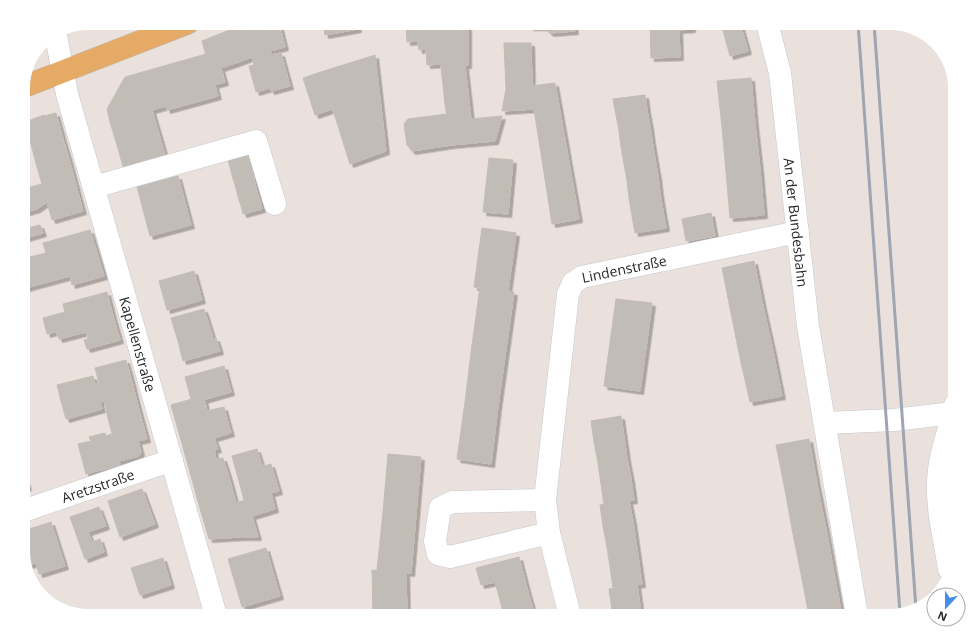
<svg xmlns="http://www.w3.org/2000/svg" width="978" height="639" viewBox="0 0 978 639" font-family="'Open Sans',sans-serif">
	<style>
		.building { fill: #c2bcb7; stroke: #c5bcb6; filter: url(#shadow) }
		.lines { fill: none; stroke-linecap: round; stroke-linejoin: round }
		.minor-casing { stroke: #c4c9d1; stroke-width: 23 }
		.major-casing { stroke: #bfbfbf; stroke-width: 23 }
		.minor { stroke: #fff; stroke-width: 22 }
		.major { stroke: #e4aa66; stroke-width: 22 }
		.rail { stroke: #9fa6b1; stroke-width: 3 }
		.labels { text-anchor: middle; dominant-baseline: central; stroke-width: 3.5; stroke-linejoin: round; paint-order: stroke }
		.street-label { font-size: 14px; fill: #292929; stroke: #fff }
	</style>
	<defs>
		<filter id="shadow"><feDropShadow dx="3.5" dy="3.5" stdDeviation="0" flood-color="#0004"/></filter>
	</defs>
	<rect width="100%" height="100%" fill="#eae0dc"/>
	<path class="building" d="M 253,23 L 279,23 L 285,47 L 270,51 L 271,55 L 281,53 L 290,86 L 271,91 Z
		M 253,23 L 270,88 L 256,92 L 249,66 L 254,65 L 252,57 L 236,63 L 227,31 Z
		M 323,23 L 357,23 L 358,29 L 325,35 Z
		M 398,23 L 429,23 L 398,25 Z
		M 439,23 L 489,23 L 439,26 Z
		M 439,23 L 441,64 L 427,65 L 426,49 L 419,50 L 418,41 L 407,42 L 406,24 Z
		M 530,23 L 574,23 L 575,31 L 550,33 L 544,27 L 530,27 Z
		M 650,23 L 692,23 L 692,29 L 679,30 L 680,57 L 651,58 Z
		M 721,23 L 740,23 L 748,51 L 730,56 Z
		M 468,25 L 468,65 L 441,67 L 439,26 Z
		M 227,31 L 236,63 L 221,68 L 225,82 L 214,85 L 202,41 Z
		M 504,43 L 531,43 L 532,86 L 506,89 Z
		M 206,54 L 218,96 L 167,110 L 166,106 L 110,122 L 107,109 L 125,77 Z
		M 375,55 L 386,151 L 350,164 L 321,72 Z
		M 465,66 L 469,101 L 445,104 L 441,67 Z
		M 321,72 L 333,109 L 315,115 L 303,78 Z
		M 751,78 L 755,124 L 722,127 L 717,81 Z
		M 555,83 L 579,219 L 552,224 L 534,109 L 502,111 L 506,89 Z
		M 645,95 L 647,110 L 616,115 L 613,99 Z
		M 469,101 L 471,119 L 502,116 L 495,141 L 451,145 L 445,104 Z
		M 152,110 L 159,134 L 117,145 L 110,122 Z
		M 647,110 L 650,126 L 619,131 L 616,115 Z
		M 56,113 L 63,139 L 32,148 L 25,122 L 44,115 L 44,116 Z
		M 447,114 L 451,145 L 412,151 L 407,145 L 404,124 L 408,119 Z
		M 755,124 L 760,169 L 726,172 L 722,127 Z
		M 650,126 L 652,141 L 621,147 L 619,131 Z
		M 159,134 L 166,158 L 124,170 L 117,145 Z
		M 63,139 L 69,159 L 37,167 L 32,148 Z
		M 652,141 L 655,159 L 624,164 L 621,147 Z
		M 246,150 L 249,162 L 230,167 L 227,156 Z
		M 489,158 L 513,160 L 508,214 L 483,212 Z
		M 69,159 L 76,185 L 23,199 L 23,189 L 42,184 L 37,167 Z
		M 655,159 L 658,176 L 627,181 L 624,164 Z
		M 249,162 L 253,174 L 233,179 L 230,167 Z
		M 760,169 L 764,215 L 730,218 L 726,172 Z
		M 253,174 L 255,183 L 236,188 L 233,179 Z
		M 178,176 L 191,225 L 150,236 L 137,187 Z
		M 658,176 L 660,193 L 629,198 L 627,181 Z
		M 255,183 L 257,192 L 238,197 L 236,188 Z
		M 76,185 L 83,211 L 52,220 L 47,202 L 37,209 L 23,213 L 23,199 Z
		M 257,192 L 260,200 L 241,206 L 238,197 Z
		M 660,193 L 663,211 L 632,216 L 629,198 Z
		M 260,200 L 262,209 L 243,214 L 241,206 Z
		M 663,211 L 666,228 L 635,233 L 632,216 Z
		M 711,213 L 715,236 L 686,241 L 682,219 Z
		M 40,225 L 43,233 L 26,238 L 23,229 Z
		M 482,228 L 516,233 L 508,291 L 474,287 Z
		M 90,230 L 97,253 L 30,272 L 26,258 L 46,253 L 43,243 Z
		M 23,249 L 33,286 L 23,289 Z
		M 97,253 L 104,276 L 72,285 L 70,276 L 33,286 L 30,272 Z
		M 754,261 L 763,306 L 731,313 L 722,268 Z
		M 194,271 L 202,300 L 167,310 L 159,281 Z
		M 480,287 L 514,292 L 506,349 L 472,345 Z
		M 107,292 L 113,316 L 47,334 L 43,318 L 65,312 L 63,304 Z
		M 616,299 L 652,303 L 648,333 L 612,328 Z
		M 763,306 L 773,351 L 740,358 L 731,313 Z
		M 204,309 L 211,331 L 178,341 L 171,318 Z
		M 113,316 L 120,340 L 87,349 L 84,340 L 88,339 L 86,332 L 59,339 L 56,331 Z
		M 612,328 L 648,333 L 644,362 L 608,357 Z
		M 211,331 L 213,339 L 216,338 L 220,351 L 183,361 L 178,341 Z
		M 472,345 L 506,349 L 498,406 L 465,402 Z
		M 773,351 L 782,396 L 750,402 L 740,358 Z
		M 608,357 L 644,362 L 640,391 L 604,386 Z
		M 126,360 L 132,382 L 61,401 L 57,385 L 93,376 L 95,384 L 99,383 L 95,368 Z
		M 224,366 L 231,392 L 196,402 L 195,398 L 191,399 L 185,377 Z
		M 132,382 L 138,406 L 107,414 L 104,401 L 100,402 L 102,409 L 66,419 L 61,401 Z
		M 195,398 L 196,402 L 204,399 L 207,411 L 224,407 L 227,419 L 179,433 L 171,405 Z
		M 465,402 L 498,406 L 491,464 L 457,459 Z
		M 138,406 L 147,439 L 138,441 L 141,452 L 139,456 L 119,461 L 107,414 Z
		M 621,416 L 624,437 L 594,442 L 591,421 Z
		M 227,419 L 231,433 L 214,438 L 218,449 L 186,458 L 179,433 Z
		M 105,433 L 106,436 L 111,434 L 120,465 L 86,474 L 78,444 L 91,441 L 89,437 Z
		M 624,437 L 627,458 L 598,463 L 594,442 Z
		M 809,439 L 817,484 L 785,490 L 776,445 Z
		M 257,449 L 262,466 L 237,474 L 232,456 Z
		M 214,450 L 216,459 L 223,458 L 229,477 L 194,487 L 186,458 Z
		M 388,454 L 421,457 L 416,515 L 383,512 Z
		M 627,458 L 631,479 L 601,484 L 598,463 Z
		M 271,464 L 279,491 L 244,500 L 237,474 Z
		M 23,470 L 28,487 L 23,489 Z
		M 229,477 L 236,503 L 201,512 L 194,487 Z
		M 631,479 L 634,500 L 604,505 L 601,484 Z
		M 817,484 L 826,529 L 793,534 L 785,490 Z
		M 142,489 L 155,524 L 120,537 L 108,501 Z
		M 271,493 L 275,509 L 252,516 L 258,537 L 240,537 L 231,504 Z
		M 629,501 L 633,521 L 603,526 L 600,505 Z
		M 231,504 L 240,537 L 209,539 L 201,512 Z
		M 99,507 L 106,526 L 88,532 L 92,542 L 100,539 L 104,552 L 85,559 L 70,517 Z
		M 383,512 L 416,515 L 411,573 L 377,570 Z
		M 633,521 L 636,542 L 607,547 L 603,526 Z
		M 51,522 L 65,566 L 39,574 L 36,563 L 26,566 L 23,555 L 23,531 Z
		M 826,529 L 834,573 L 802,579 L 793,534 Z
		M 636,542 L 639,563 L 610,567 L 607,547 Z
		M 266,548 L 280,596 L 242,607 L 228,559 Z
		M 519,557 L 528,592 L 500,600 L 495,582 L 481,585 L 476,568 Z
		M 163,558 L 171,585 L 140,595 L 131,568 Z
		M 639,563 L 642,584 L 613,588 L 610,567 Z
		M 372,570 L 406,573 L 407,616 L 373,616 Z
		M 834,573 L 842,616 L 809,616 L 802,579 Z
		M 637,584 L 640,606 L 612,610 L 609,589 Z
		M 528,592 L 535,616 L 504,616 L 500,600 Z
		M 640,606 L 642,616 L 613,616 L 612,610 Z"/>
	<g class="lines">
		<defs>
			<g id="minor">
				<path id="s1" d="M 767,23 L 780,73 L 808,326 L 857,616"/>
				<path id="s2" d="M 56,36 L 67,94 L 216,616"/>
				<path d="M 94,187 L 256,141 L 275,204"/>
				<path d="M 825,423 L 894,420 L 953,413"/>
				<path d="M 545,500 L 452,502 L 440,508 L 435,541 L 438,554 L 450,557 L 549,533"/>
				<path id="s3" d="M 23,511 L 172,460"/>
				<path d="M 949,569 C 945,541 937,512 938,484 C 938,458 949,431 955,405"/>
				<path id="s4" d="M 570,616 L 549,533 L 545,500 L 568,294 L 573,283 L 582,277 L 798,232"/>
			</g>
			<path id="major" d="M 23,87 L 188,23"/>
		</defs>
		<use href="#minor" class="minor-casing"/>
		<use href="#major" class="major-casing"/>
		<use href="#minor" class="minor"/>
		<use href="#major" class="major"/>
		<path class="rail" d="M 858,23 L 900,613
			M 874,23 L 916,609"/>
	</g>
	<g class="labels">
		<g class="street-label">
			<text stroke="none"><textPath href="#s1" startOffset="202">An der Bundesbahn</textPath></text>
			<text stroke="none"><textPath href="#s4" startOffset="392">Lindenstraße</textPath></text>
			<text stroke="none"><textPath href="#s2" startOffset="319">Kapellenstraße</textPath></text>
			<text stroke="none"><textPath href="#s3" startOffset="79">Aretzstraße</textPath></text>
		</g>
	</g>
	<path d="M0 0H978V639H0ZM88 30H890A58 58 0 0 1 948 88V551A58 58 0 0 1 890 609H88A58 58 0 0 1 30 551V88A58 58 0 0 1 88 30Z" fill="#fff" fill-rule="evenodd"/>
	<g transform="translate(946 607) rotate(202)"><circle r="19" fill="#ffffff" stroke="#a9a9a9"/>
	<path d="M0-3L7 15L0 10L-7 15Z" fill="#488cea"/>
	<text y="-6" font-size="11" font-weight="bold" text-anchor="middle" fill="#292929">N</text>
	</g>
</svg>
